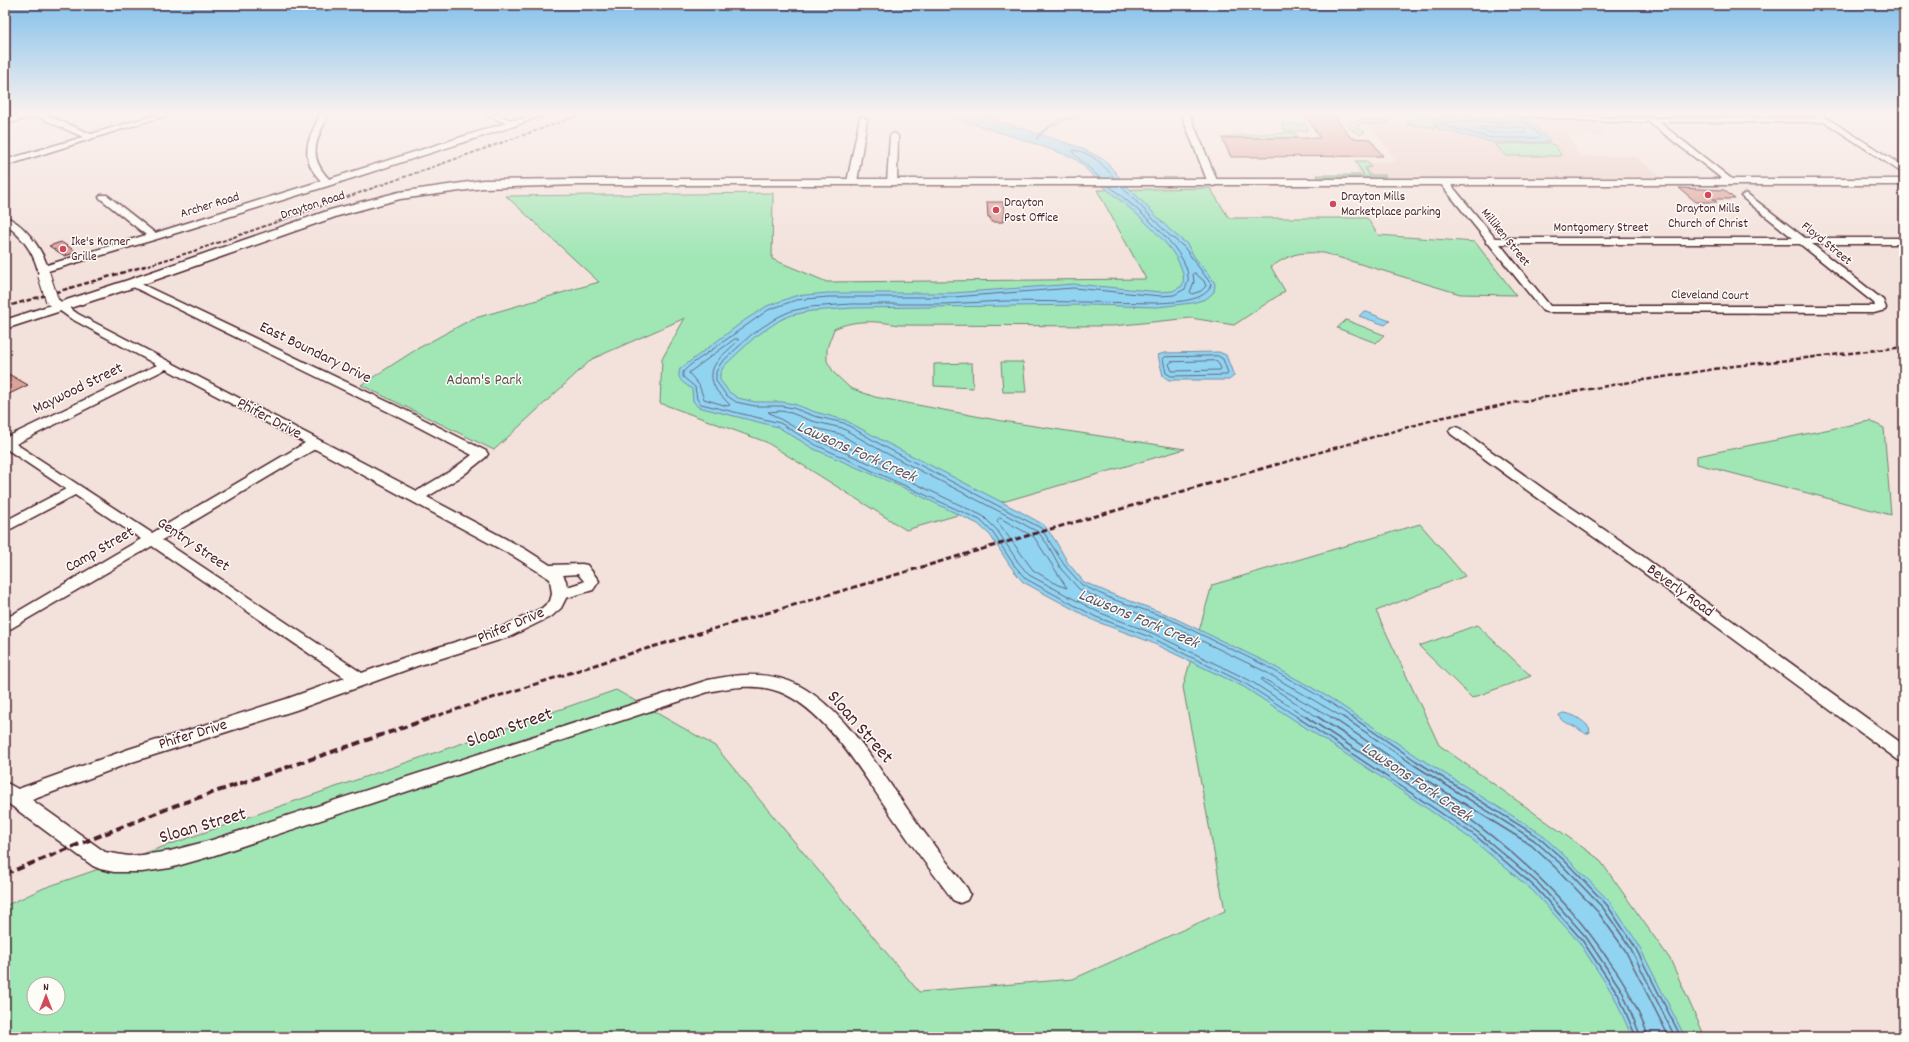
<svg xmlns="http://www.w3.org/2000/svg" width="1909" height="1042" viewBox="0 0 1909 1042" font-family="Dekko,sans-serif">
	<style>
		.built { fill: #eccec8 }
		.green { fill: #a0e7b5; stroke: #758370; fill-rule: evenodd }
		.water { fill: #90d4f2; stroke: #748ca2 }
		.lines { fill: none; stroke-linecap: round; stroke-linejoin: round }
		.shore-far1 { stroke: #66677b; stroke-width: 1 }
		.shore { stroke: #66677b; stroke-width: 1.5 }
		.stream { stroke: #748ca2; stroke-width: 2.5 }
		.building { fill: #dca39b; stroke: #4a1f2b }
		.minor-casing { stroke: #4a1f2b; stroke-width: 3 }
		.major-casing { stroke: #4a1f2b; stroke-width: 3 }
		.minor { fill: #fdfcf7; fill-rule: evenodd }
		.major { fill: #fdfcf7; fill-rule: evenodd }
		.rail-far3 { stroke: #4a1f2b; stroke-width: 2; stroke-dasharray: 4 2; stroke-linecap: butt }
		.rail-far2 { stroke: #4a1f2b; stroke-width: 2.5; stroke-dasharray: 5 2.5; stroke-linecap: butt }
		.rail-far1 { stroke: #4a1f2b; stroke-width: 3; stroke-dasharray: 6 3; stroke-linecap: butt }
		.rail { stroke: #4a1f2b; stroke-width: 4; stroke-dasharray: 8 4; stroke-linecap: butt }
		.minor-bridge-casing { stroke: #4a1f2b; stroke-width: 14; stroke-linecap: butt }
		.minor-bridge { stroke: #fdfcf7; stroke-width: 12 }
		.poi-dot { fill: #d1495b; stroke: #fdfcf7; stroke-width: 1.5 }
		.labels { text-anchor: middle; dominant-baseline: central; stroke-width: 3; stroke-linejoin: round; paint-order: stroke }
		.far-poi-label { font-size: 13px; fill: #4a1f2b; stroke: #fdfcf7; text-anchor: start }
		.far-street-label { font-size: 13px; fill: #4a1f2b; stroke: #fdfcf7 }
		.street-label { font-size: 16px; fill: #4a1f2b; stroke: #fdfcf7 }
		.park-label { font-size: 16px; fill: #60514e; stroke: #fdfcf7 }
		.water-label { font-size: 17px; font-style: italic; fill: #5f5567; stroke: #fdfcf7 }
		.near-street-label { font-size: 19px; fill: #4a1f2b; stroke: #fdfcf7 }
	</style>
	<rect width="100%" height="100%" fill="#f3e1db"/>
	<filter id="ink" filterUnits="userSpaceOnUse"><feTurbulence type="fractalNoise" baseFrequency=".025" numOctaves="2"/><feDisplacementMap in="SourceGraphic" scale="8" xChannelSelector="R" yChannelSelector="G"/><feConvolveMatrix kernelMatrix="1 2 1 2 8 2 1 2 1" color-interpolation-filters="sRGB"/></filter>
	<g filter="url(#ink)">
		<path class="built" d="M 1424,115 L 1530,116 L 1583,119 L 1595,123 L 1606,133 L 1602,135 L 1573,136 L 1571,139 L 1578,156 L 1635,156 L 1661,177 L 1362,178 L 1355,167 L 1366,163 L 1397,161 L 1368,123 L 1429,122 Z"/>
		<path class="green" d="M 1414,113 L 1429,113 L 1433,118 L 1436,128 L 1407,124 L 1408,120 L 1414,120 L 1416,115 Z
			M 1362,120 L 1389,120 L 1389,123 L 1359,124 L 1358,129 L 1365,132 L 1360,135 L 1348,128 L 1348,126 L 1351,122 Z
			M 1281,124 L 1305,124 L 1308,129 L 1306,131 L 1285,131 Z
			M 1283,133 L 1295,133 L 1298,138 L 1226,138 C 1230,134 1273,134 1283,133 Z
			M 1549,143 L 1556,146 L 1561,156 L 1507,156 L 1494,144 Z
			M 1355,161 L 1367,161 L 1371,167 L 1365,168 L 1369,175 L 1385,175 L 1386,177 L 1318,177 L 1317,175 L 1364,175 Z
			M 1210,188 L 1229,218 L 1367,218 L 1378,235 L 1475,242 L 1516,295 L 1460,294 L 1324,253 C 1299,252 1292,253 1271,267 L 1285,291 L 1234,325 L 1191,318 L 1113,326 L 899,325 C 877,321 855,319 834,329 L 827,348 L 827,361 L 834,373 L 850,388 L 875,397 L 1002,421 L 1185,449 L 906,530 L 766,442 L 660,403 L 662,359 L 685,318 L 592,359 L 494,450 L 361,385 L 417,349 L 472,319 L 599,282 L 506,196 L 773,193 L 772,259 L 827,282 L 1146,279 L 1097,190 Z
			M 1346,320 L 1384,335 L 1376,343 L 1337,328 Z
			M 1001,362 L 1023,362 L 1026,392 L 1003,392 Z
			M 972,363 L 973,388 L 934,386 L 934,364 Z
			M 1870,421 L 1884,428 L 1891,515 L 1697,464 L 1697,456 Z
			M 1420,524 L 1465,576 L 1376,611 L 1439,745 L 1599,859 L 1670,959 L 1705,1037 L 5,1037 L 5,906 L 44,888 L 616,690 L 715,746 L 919,992 L 1073,979 L 1225,911 L 1183,687 L 1212,585 ZM 34,984 L 58,984 L 58,1008 L 34,1008 Z
			M 1477,625 L 1531,676 L 1472,698 L 1419,646 Z"/>
		<path class="water" d="M 943,113 L 974,113 L 1079,147 L 1105,160 L 1123,182 L 1171,231 L 1187,244 L 1195,258 L 1211,277 L 1215,284 L 1214,292 L 1206,299 L 1192,303 L 1157,307 L 1090,305 L 852,308 L 811,311 L 792,315 L 780,320 L 755,337 L 724,366 L 720,373 L 720,380 L 729,392 L 738,398 L 755,402 L 782,402 L 794,404 L 815,412 L 845,420 L 887,443 L 1021,512 L 1044,525 L 1055,540 L 1068,563 L 1084,582 L 1114,595 L 1166,614 L 1268,663 L 1330,698 L 1418,757 L 1540,833 L 1567,858 L 1610,902 L 1637,942 L 1685,1037 L 1632,1037 L 1614,996 L 1579,942 L 1533,891 L 1474,841 L 1396,787 L 1244,687 L 1148,641 L 1095,621 L 1023,582 L 1011,567 L 990,535 L 978,524 L 904,488 L 814,449 L 778,427 L 698,407 L 693,401 L 692,389 C 684,383 676,380 680,369 L 745,320 L 767,306 L 795,296 L 828,293 L 953,293 L 1074,284 L 1161,292 L 1173,291 L 1182,286 C 1194,256 1124,204 1103,186 C 1092,177 1084,164 1072,157 C 1067,155 1060,153 1055,151 C 1027,140 999,133 971,123 C 962,120 951,117 943,113 Z
			M 1443,117 L 1527,119 L 1550,141 L 1546,142 L 1491,142 L 1438,129 L 1435,121 Z
			M 1364,311 L 1390,321 L 1385,325 L 1359,316 Z
			M 1219,352 L 1226,355 L 1234,376 L 1229,380 L 1169,380 L 1163,376 L 1158,355 L 1164,353 Z
			M 1563,713 C 1574,714 1582,720 1589,727 L 1590,732 L 1585,734 C 1581,731 1578,728 1574,726 C 1567,722 1562,724 1559,715 Z"/>
		<g class="lines">
			<path class="shore-far1" d="M 1442,122 L 1521,122 L 1527,123 L 1540,136 L 1538,138 L 1491,138 L 1442,125 L 1440,124 Z
				M 1481,127 L 1521,127 L 1527,131 L 1525,133 L 1492,133 L 1480,130 Z
				M 1100,178 L 1073,153 L 1073,150 C 1091,152 1103,164 1114,178
				M 1109,186 C 1130,203 1188,249 1188,277 C 1189,281 1186,286 1185,289 L 1174,295 L 1161,296 L 1073,288 L 953,297 L 828,297 L 796,300 L 768,310 L 689,366 L 683,372 L 683,377 L 695,387 L 697,399 L 701,404 L 780,423 L 816,445 L 980,520 L 993,533 L 1014,565 L 1026,579 L 1096,617 L 1150,637 L 1246,684 L 1299,718
				M 1121,186 L 1168,234 L 1184,247 L 1211,284 C 1208,302 1173,302 1157,303 L 1005,301 L 944,304 L 851,304 L 810,307 L 791,311 L 778,317 L 752,334 L 721,363 L 716,372 L 716,381 L 726,395 L 736,402 L 755,406 L 782,406 L 793,408 L 814,416 L 844,423 L 885,447 L 1041,528 L 1065,566 L 1082,585 L 1112,599 L 1165,617 L 1266,666 L 1328,701 L 1353,718
				M 1195,273 L 1204,281 L 1206,286 L 1201,291 L 1192,294 L 1190,292 L 1194,282 L 1193,274 Z
				M 735,339 L 738,339 L 738,341 C 723,356 702,367 717,391 C 721,396 726,400 730,405 L 727,406 L 704,399 L 699,385 L 689,373 Z
				M 1218,356 L 1223,359 L 1228,373 L 1227,375 L 1171,376 L 1166,373 L 1163,359 L 1165,357 Z
				M 1217,361 L 1221,368 L 1220,370 L 1172,371 L 1169,364 L 1171,362 Z
				M 815,428 L 840,434 L 885,461 L 882,462 L 821,436 L 813,431 Z
				M 1000,518 L 1034,537 L 1067,588 L 1058,585 L 1033,570 L 997,521 Z
				M 1308,718 L 1249,680 L 1152,633 L 1098,612 L 1029,575 L 1018,562 L 997,530 L 983,516 L 908,480 L 818,441 L 768,412 L 781,411 L 791,413 L 812,421 L 842,428 L 882,451 L 1016,520 L 1038,532 L 1048,545 L 1061,569 L 1079,589 L 1111,604 L 1163,622 L 1264,671 L 1344,718
				M 1319,718 L 1262,681 L 1262,678 L 1333,718"/>
			<path class="shore" d="M 1297,717 L 1477,837 L 1536,888 L 1582,940 L 1618,994 L 1636,1037
				M 1306,717 L 1401,779 L 1479,833 L 1539,884 L 1586,937 L 1622,991 L 1641,1037
				M 1318,717 C 1423,786 1536,851 1607,958 C 1614,968 1622,978 1627,989 C 1634,1002 1640,1016 1646,1030 L 1647,1037
				M 1331,717 L 1410,770 L 1531,845 L 1557,869 L 1598,912 L 1625,950 L 1669,1037
				M 1343,717 L 1414,765 L 1534,840 L 1561,864 L 1603,908 L 1630,947 L 1675,1037
				M 1352,717 L 1416,761 L 1537,836 L 1565,861 L 1607,905 L 1634,945 L 1681,1037"/>
			<path class="stream" d="M 1037,138 C 1050,120 1076,116 1097,113"/>
		</g>
		<path class="building" d="M 1304,113 L 1333,113 L 1351,138 L 1370,139 L 1383,156 L 1231,157 L 1222,138 L 1320,138 Z
			M 1679,188 L 1724,190 L 1735,199 L 1713,199 L 1717,202 L 1696,202 Z
			M 987,202 L 1003,202 L 1005,217 L 1003,217 L 1003,222 L 991,222 L 990,217 L 988,217 Z
			M 61,242 L 77,252 L 65,256 L 49,246 Z
			M 5,372 L 28,385 L 5,396 Z"/>
		<g class="lines">
			<defs>
				<path id="minor" d="M 30,113 L 42,113 L 91,134 L 162,113 L 173,113 L 5,166 L 5,160 L 83,137 L 36,116 L 5,124 L 5,119 Z
					M 321,113 L 329,113 C 317,139 306,155 329,179 L 506,123 L 486,115 L 485,113 C 499,113 504,119 513,120 C 524,121 534,111 548,113 L 517,125 L 331,185 L 157,239 L 48,271 L 49,275 L 44,278 L 39,275 C 35,254 23,237 5,224 L 5,217 C 23,222 41,248 47,265 L 146,235 L 101,199 L 99,197 L 101,195 L 107,195 L 155,233 L 321,181 C 298,157 308,140 321,113 Z
					M 1181,113 L 1189,113 L 1218,183 L 1216,185 L 1213,186 L 1208,183 Z
					M 1508,113 L 1539,113 L 1608,118 L 1817,118 L 1815,115 L 1819,113 L 1904,167 L 1904,174 L 1825,122 L 1659,122 L 1733,180 L 1735,182 L 1730,185 L 1649,122 L 1608,122 L 1512,115 Z
					M 860,117 L 863,117 L 867,119 L 857,182 L 852,185 L 847,182 Z
					M 894,133 L 898,136 L 897,182 L 892,185 L 887,182 L 890,136 Z
					M 1445,180 L 1448,181 L 1495,238 L 1793,238 L 1743,198 L 1741,196 L 1746,193 L 1805,238 L 1904,238 L 1904,244 L 1812,244 L 1883,300 L 1886,308 L 1885,310 L 1874,313 L 1547,312 L 1543,311 L 1489,244 L 1486,243 L 1486,240 L 1440,183 ZM 1500,244 L 1800,244 L 1874,303 L 1875,306 L 1550,306 Z
					M 133,280 L 409,412 L 486,451 L 488,454 L 486,457 L 462,476 L 427,497 L 525,549 L 550,565 L 582,564 L 587,565 L 599,581 L 593,590 L 566,598 L 561,608 L 552,616 L 509,637 L 417,666 L 296,710 L 132,762 L 32,800 L 105,852 L 128,856 L 142,855 L 170,851 L 212,840 L 708,680 C 739,673 771,671 800,686 C 846,711 879,769 908,810 C 927,837 947,862 967,888 L 970,894 L 967,900 L 960,903 L 953,900 C 934,874 914,849 896,822 C 867,781 828,711 780,692 C 758,683 731,687 708,692 L 212,856 L 170,868 L 142,872 L 114,872 L 100,869 L 93,866 L 9,804 L 5,800 L 5,782 L 18,789 L 129,749 L 286,699 L 345,678 L 152,546 L 5,632 L 5,619 L 141,539 L 75,495 L 5,532 L 5,521 L 66,489 L 5,448 L 5,438 L 157,365 L 70,318 L 48,302 L 47,300 L 48,298 L 56,298 L 78,314 L 417,491 L 452,470 L 472,455 L 401,418 L 129,285 L 128,283 L 129,281 ZM 166,369 L 305,443 L 152,533 L 16,444 ZM 315,449 L 515,557 L 550,579 L 552,594 L 550,601 L 542,608 L 498,629 L 406,657 L 362,673 L 162,540 ZM 578,574 L 584,581 L 583,582 L 567,587 L 566,581 L 563,575 Z
					M 1455,427 L 1459,428 L 1545,490 L 1627,545 L 1904,745 L 1904,762 L 1898,760 L 1617,553 L 1535,496 L 1451,434 L 1449,431 L 1451,428 Z"/>
				<path id="major" d="M 578,179 L 1904,179 L 1904,185 L 578,185 L 483,188 L 400,199 L 338,216 L 138,286 L 5,329 L 5,320 L 128,280 L 330,210 L 399,192 L 483,180 Z"/>
			</defs>
			<use href="#minor" class="minor-casing"/>
			<use href="#major" class="major-casing"/>
			<use href="#minor" class="minor"/>
			<use href="#major" class="major"/>
			<path class="rail-far3" d="M 142,267 L 194,251 L 586,113"/>
			<path class="rail-far2" d="M 5,307 L 145,266
				M 1275,465 L 1440,418 L 1513,403 L 1618,384 L 1734,366 L 1904,347"/>
			<path class="rail-far1" d="M 430,718 L 632,653 L 1030,535 L 1278,464"/>
			<path class="rail" d="M 5,874 L 174,806 L 434,717"/>
			<defs>
				<path id="minor-bridge" d="M 44,275 L 52,300"/>
			</defs>
			<use href="#minor-bridge" class="minor-bridge-casing"/>
			<use href="#minor-bridge" class="minor-bridge"/>
		</g>
	</g>
	<linearGradient id="sky" x2="0" y2="1"><stop stop-color="#85c1ec"/><stop offset="0.44" stop-color="#faf2ef"/><stop offset="1" stop-color="#faf2ef" stop-opacity="0"/></linearGradient>
	<rect width="1909" height="258" fill="url(#sky)"/>
	<g class="poi-dot">
		<circle cx="1708" cy="195" r="4"/>
		<circle cx="1333" cy="204" r="4"/>
		<circle cx="996" cy="210" r="4"/>
		<circle cx="63" cy="249" r="4"/>
	</g>
	<g class="labels">
		<g class="far-poi-label">
			<text x="1341" y="197">Drayton Mills<tspan x="1341" dy="15">Marketplace parking</tspan></text>
			<text x="1004" y="203">Drayton<tspan x="1004" dy="15">Post Office</tspan></text>
			<text x="1708" y="209" text-anchor="middle">Drayton Mills<tspan x="1708" dy="15">Church of Christ</tspan></text>
			<text x="71" y="242">Ike's Korner<tspan x="71" dy="15">Grille</tspan></text>
		</g>
		<g class="far-street-label">
			<text transform="translate(210 206) rotate(-17)">Archer Road</text>
			<text transform="translate(313 206) rotate(-18)">Drayton Road</text>
			<text x="1601" y="228">Montgomery Street</text>
			<text transform="translate(1505 238) rotate(51)">Milliken Street</text>
			<text transform="translate(1826 244) rotate(39)">Floyd Street</text>
			<text transform="translate(1710 296) rotate(1)">Cleveland Court</text>
		</g>
		<g class="street-label">
			<text transform="translate(315 353) rotate(26)">East Boundary Drive</text>
			<text transform="translate(78 389) rotate(-26)">Maywood Street</text>
			<text transform="translate(269 419) rotate(28)">Phifer Drive</text>
			<text transform="translate(193 545) rotate(34)">Gentry Street</text>
			<text transform="translate(100 550) rotate(-30)">Camp Street</text>
			<text transform="translate(1680 591) rotate(36)">Beverly Road</text>
			<text transform="translate(511 626) rotate(-23)">Phifer Drive</text>
			<text transform="translate(193 735) rotate(-17)">Phifer Drive</text>
		</g>
		<g class="park-label">
			<text x="484" y="380">Adam's Park</text>
		</g>
		<g class="water-label">
			<text transform="translate(856 453) rotate(24)">Lawsons Fork Creek</text>
			<text transform="translate(1138 620) rotate(23)">Lawsons Fork Creek</text>
			<text transform="translate(1416 783) rotate(34)">Lawsons Fork Creek</text>
		</g>
		<g class="near-street-label">
			<text transform="translate(859 728) rotate(49)">Sloan Street</text>
			<text transform="translate(510 729) rotate(-19)">Sloan Street</text>
			<text transform="translate(203 827) rotate(-16)">Sloan Street</text>
		</g>
	</g>
	<rect width="1909" height="1042" fill="none" stroke="#fdfcf7" stroke-width="20"/>
	<rect x="10" y="10" width="1889" height="1022" fill="none" stroke="#4a1f2b" stroke-width="1.5" filter="url(#ink)"/>
	<g transform="translate(46 996)"><circle r="19" fill="#fdfcf7" stroke="#b5a4a5"/>
	<path d="M0-3L7 15L0 10L-7 15Z" fill="#d1495b"/>
	<text y="-6" font-size="11" font-weight="bold" text-anchor="middle" fill="#4a1f2b">N</text>
	</g>
</svg>
